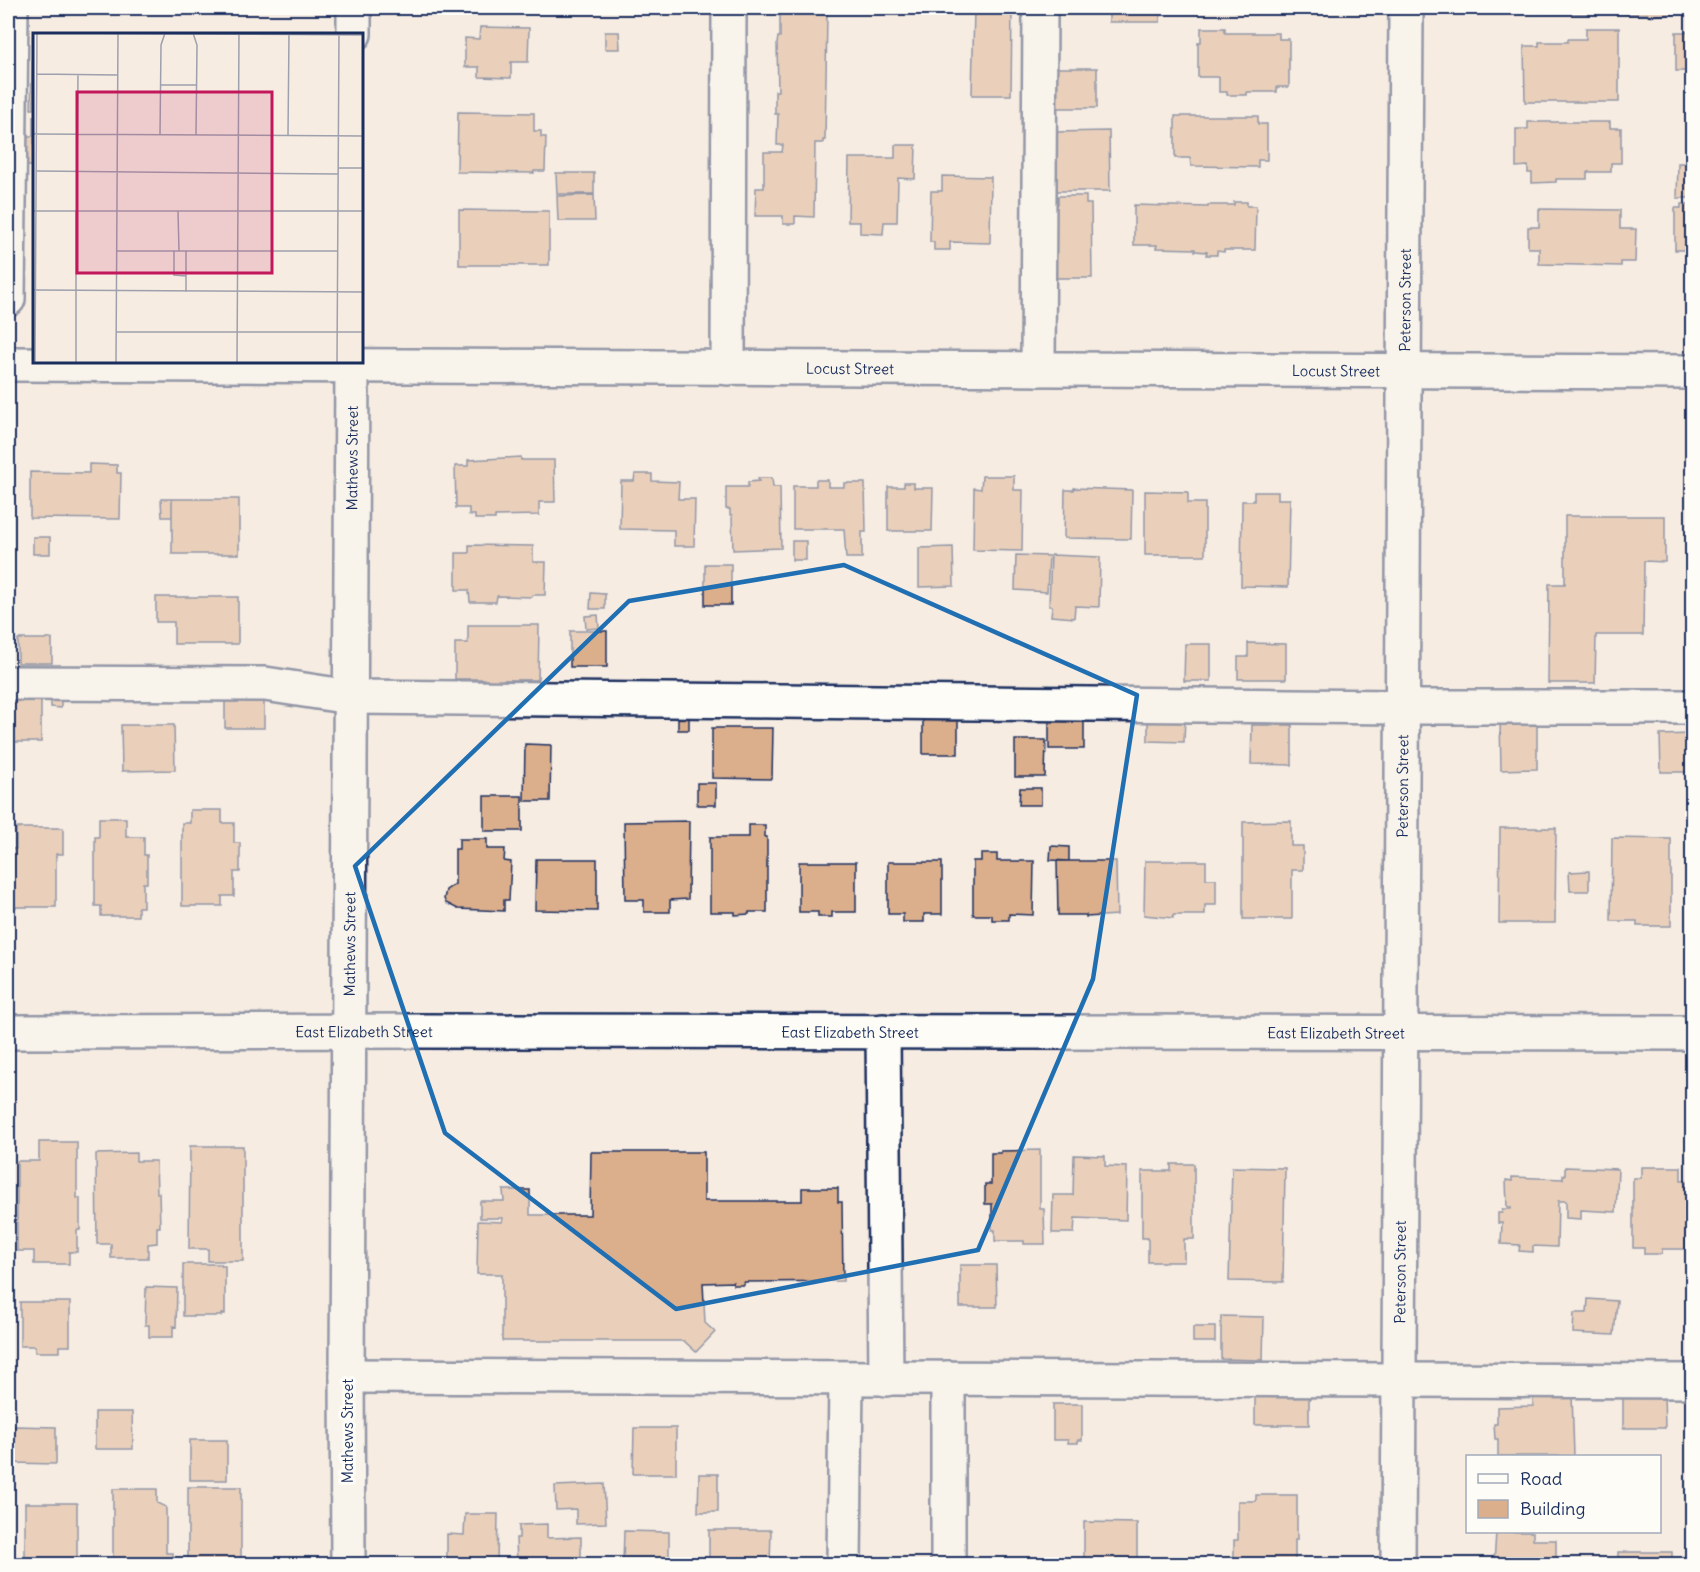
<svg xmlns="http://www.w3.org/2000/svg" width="1700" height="1572" viewBox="0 0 1700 1572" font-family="Delius,sans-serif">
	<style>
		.building { fill: #dbae8c; stroke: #1b2f5e; stroke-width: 1.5 }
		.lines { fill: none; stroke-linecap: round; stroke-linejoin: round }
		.minor-casing { stroke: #1b2f5e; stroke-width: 38 }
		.minor { stroke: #fdfcf7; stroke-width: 33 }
		.marked { fill: none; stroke: #1f6fb2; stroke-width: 4.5; stroke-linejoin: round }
		.labels { text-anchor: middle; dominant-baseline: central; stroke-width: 6; stroke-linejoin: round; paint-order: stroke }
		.street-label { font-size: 15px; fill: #1b2f5e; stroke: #fdfcf7 }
		.inset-road { fill: none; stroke: #9ea0ad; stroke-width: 1.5 }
		.view { fill: #c2185b; fill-opacity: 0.15; stroke: #c2185b; stroke-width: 3 }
		.inset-edge { fill: none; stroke: #1b2f5e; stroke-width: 3 }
	</style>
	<rect width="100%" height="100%" fill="#f6ece2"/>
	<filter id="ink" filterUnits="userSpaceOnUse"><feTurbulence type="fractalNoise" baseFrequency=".0167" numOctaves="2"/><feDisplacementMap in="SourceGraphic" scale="12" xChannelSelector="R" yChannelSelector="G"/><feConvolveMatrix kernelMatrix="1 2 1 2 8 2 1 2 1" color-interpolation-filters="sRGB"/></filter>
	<g filter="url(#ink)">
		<path class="building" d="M 974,8 L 1012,8 L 1011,95 L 972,95 Z
			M 1109,8 L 1160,8 L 1160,22 L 1109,22 Z
			M 1235,8 L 1287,8 L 1287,10 L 1235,11 Z
			M 1544,8 L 1676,8 L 1676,14 L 1648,16 L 1648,14 L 1543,13 Z
			M 780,14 L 827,14 L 825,140 L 823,140 L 823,143 L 815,143 L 814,217 L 795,216 L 795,224 L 783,224 L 783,216 L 755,216 L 756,188 L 764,188 L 764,152 L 782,152 L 783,145 L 777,145 L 778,114 L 775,114 L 775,91 L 778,91 L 777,44 L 778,37 L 780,37 Z
			M 480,27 L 529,28 L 528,62 L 511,62 L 511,78 L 479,77 L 479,67 L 465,67 L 465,38 L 479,39 Z
			M 1201,28 L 1225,28 L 1225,33 L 1279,33 L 1279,39 L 1289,39 L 1289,87 L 1277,87 L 1277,92 L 1247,92 L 1247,95 L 1227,95 L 1227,92 L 1219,92 L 1219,77 L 1198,77 L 1198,42 L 1201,42 Z
			M 1586,28 L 1619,28 L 1619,102 L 1525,102 L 1524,46 L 1539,46 L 1539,42 L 1568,42 L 1568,39 L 1586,39 Z
			M 605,32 L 619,32 L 620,49 L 605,49 Z
			M 1676,32 L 1692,32 L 1692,71 L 1676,71 Z
			M 33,37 L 34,37 L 34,109 L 31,109 Z
			M 1053,68 L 1097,68 L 1097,108 L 1054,108 Z
			M 458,112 L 534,113 L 534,131 L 541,131 L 541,137 L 546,137 L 545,171 L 534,171 L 534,173 L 457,172 Z
			M 33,116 L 34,116 L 34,187 L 33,166 L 27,166 L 27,136 L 33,136 Z
			M 1175,116 L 1258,116 L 1258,124 L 1267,124 L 1267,160 L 1258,160 L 1258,167 L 1191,166 L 1190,158 L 1175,158 Z
			M 1528,122 L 1610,122 L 1610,128 L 1621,128 L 1621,163 L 1611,163 L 1611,172 L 1587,172 L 1587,179 L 1556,179 L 1556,182 L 1532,183 L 1532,173 L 1528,173 L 1528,166 L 1516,167 L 1516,129 L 1528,129 Z
			M 1109,131 L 1110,191 L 1057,191 L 1055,132 Z
			M 895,145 L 916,145 L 915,179 L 898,178 L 897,222 L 884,222 L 883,234 L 860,233 L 860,222 L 848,222 L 849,158 L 895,158 Z
			M 1678,163 L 1692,163 L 1692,198 L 1677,198 Z
			M 556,173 L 594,173 L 594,194 L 557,194 Z
			M 942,176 L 991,177 L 990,243 L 950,242 L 950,250 L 934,250 L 934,242 L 930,242 L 931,191 L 942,191 Z
			M 594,195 L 595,221 L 558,221 L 557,196 Z
			M 1058,196 L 1086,196 L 1086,204 L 1091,204 L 1092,278 L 1054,278 L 1054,204 L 1058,204 Z
			M 1234,202 L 1247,202 L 1247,206 L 1256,206 L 1255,250 L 1224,250 L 1224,252 L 1217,251 L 1217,255 L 1206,255 L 1207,252 L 1195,251 L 1195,249 L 1156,248 L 1157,245 L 1134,245 L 1134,205 L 1208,207 L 1208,205 L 1234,205 Z
			M 1681,204 L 1692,204 L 1692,250 L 1675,250 L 1675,208 L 1681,208 Z
			M 1539,209 L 1620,210 L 1620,229 L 1636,229 L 1635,262 L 1621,262 L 1621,266 L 1539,264 L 1539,248 L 1528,248 L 1528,227 L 1539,227 Z
			M 459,210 L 549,211 L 549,265 L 459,265 Z
			M 521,457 L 521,460 L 554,460 L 555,502 L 539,502 L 539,515 L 495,516 L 495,519 L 475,519 L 475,515 L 469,515 L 469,508 L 456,508 L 455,466 L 468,466 L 468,460 Z
			M 89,464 L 117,465 L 117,473 L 121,473 L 120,519 L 30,518 L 30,472 L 89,473 Z
			M 635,474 L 652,474 L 652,481 L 679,482 L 678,499 L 695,499 L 694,546 L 674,546 L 674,530 L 620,529 L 621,481 L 634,481 Z
			M 982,476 L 1014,476 L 1014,490 L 1023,490 L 1022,551 L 973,550 L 974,488 L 981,489 Z
			M 758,478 L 772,478 L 773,487 L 780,487 L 781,548 L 733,550 L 732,515 L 730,515 L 730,509 L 726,509 L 726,487 L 748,487 L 748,482 L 759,481 Z
			M 816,480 L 828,480 L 828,487 L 844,487 L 844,483 L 865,483 L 866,532 L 862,532 L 862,558 L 846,558 L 844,529 L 793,529 L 793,486 L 816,486 Z
			M 904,483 L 914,483 L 914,488 L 933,488 L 932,531 L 888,531 L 888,487 L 904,487 Z
			M 1074,488 L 1132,490 L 1131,539 L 1064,538 L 1065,490 L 1074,490 Z
			M 1145,491 L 1188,492 L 1188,503 L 1205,503 L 1205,555 L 1145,555 Z
			M 1254,492 L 1278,492 L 1278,499 L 1290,499 L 1288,587 L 1241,586 L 1242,501 L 1254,501 Z
			M 161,499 L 172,499 L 172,517 L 162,517 Z
			M 172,499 L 239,499 L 239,554 L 172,554 Z
			M 1565,516 L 1665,516 L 1665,562 L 1644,561 L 1643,635 L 1596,635 L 1595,683 L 1548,683 L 1549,584 L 1565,584 Z
			M 33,537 L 50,537 L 50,554 L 33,554 Z
			M 792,541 L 806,541 L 806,560 L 792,560 Z
			M 469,545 L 533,546 L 533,562 L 546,562 L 545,595 L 532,595 L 532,597 L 497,596 L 496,602 L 470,602 L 469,590 L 456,590 L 456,553 L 469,553 Z
			M 953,547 L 954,586 L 919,587 L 919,548 Z
			M 1016,555 L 1049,556 L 1047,592 L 1015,590 Z
			M 1051,555 L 1100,557 L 1099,607 L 1075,606 L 1074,618 L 1051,616 L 1052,606 L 1049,606 Z
			M 705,564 L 731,564 L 731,605 L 705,605 Z
			M 591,593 L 605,594 L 605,609 L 590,609 Z
			M 156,597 L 238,597 L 238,644 L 174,644 L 174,622 L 156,622 Z
			M 598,615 L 599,628 L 586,629 L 585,616 Z
			M 468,625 L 539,625 L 538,680 L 503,680 L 503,683 L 484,683 L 484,679 L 455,679 L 455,643 L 468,643 Z
			M 570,631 L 607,631 L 607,667 L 570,667 Z
			M 18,639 L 52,639 L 52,663 L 18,663 Z
			M 1248,643 L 1286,644 L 1286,679 L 1238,679 L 1238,657 L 1248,657 Z
			M 1185,644 L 1211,644 L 1211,681 L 1184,681 Z
			M 225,695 L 264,695 L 264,728 L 225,728 Z
			M 51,700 L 61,700 L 61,708 L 51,707 Z
			M 8,701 L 41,701 L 41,742 L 8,742 Z
			M 923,717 L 958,717 L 958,754 L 923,754 Z
			M 678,718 L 689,718 L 689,730 L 678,730 Z
			M 1049,718 L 1084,718 L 1084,749 L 1049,749 Z
			M 1148,718 L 1185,718 L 1184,742 L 1148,741 Z
			M 1500,719 L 1537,719 L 1537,769 L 1501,770 Z
			M 121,725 L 174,725 L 175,770 L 122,771 Z
			M 1252,725 L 1292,725 L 1292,765 L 1251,764 Z
			M 712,728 L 773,728 L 772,779 L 712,778 Z
			M 1692,734 L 1692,772 L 1661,772 L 1660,735 Z
			M 1015,740 L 1046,740 L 1045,777 L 1015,777 Z
			M 525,744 L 551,745 L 550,801 L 524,801 Z
			M 697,783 L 716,783 L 716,805 L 697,805 Z
			M 1020,788 L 1041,788 L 1041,805 L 1019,805 Z
			M 484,796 L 522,796 L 522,831 L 484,831 Z
			M 190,810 L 222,810 L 222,823 L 234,823 L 234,843 L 240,843 L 240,872 L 234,872 L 234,896 L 222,896 L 222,906 L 182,906 L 182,823 L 190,823 Z
			M 99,818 L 126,818 L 126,837 L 144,837 L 144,855 L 147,855 L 147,883 L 143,883 L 143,907 L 138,907 L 138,916 L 101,916 L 101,906 L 95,906 L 95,837 L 99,837 Z
			M 689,821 L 688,899 L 670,900 L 670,912 L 644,912 L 644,900 L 625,900 L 624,822 Z
			M 1291,821 L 1291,846 L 1303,846 L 1303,870 L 1292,870 L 1292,919 L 1243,919 L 1243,822 Z
			M 749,825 L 765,825 L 765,837 L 767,837 L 767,912 L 749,912 L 749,914 L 735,915 L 735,912 L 710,912 L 710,837 L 749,837 Z
			M 16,828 L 63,828 L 63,854 L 56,854 L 56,907 L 9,907 L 9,849 L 16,849 Z
			M 1500,828 L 1556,828 L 1555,923 L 1499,923 Z
			M 1612,838 L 1671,839 L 1671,926 L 1637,926 L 1637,921 L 1611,921 Z
			M 459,839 L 487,839 L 487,849 L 505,849 L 504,861 L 511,862 L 509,900 L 504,900 L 504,911 L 458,909 L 446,903 L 444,899 L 446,890 L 455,884 L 455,849 L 459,849 Z
			M 1051,846 L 1069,847 L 1069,861 L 1050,860 Z
			M 981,854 L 997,854 L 997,861 L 1034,861 L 1033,915 L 1009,914 L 1009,920 L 992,920 L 992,915 L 973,915 L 973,861 L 981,861 Z
			M 536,859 L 597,859 L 597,911 L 535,910 Z
			M 1057,861 L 1116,861 L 1117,915 L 1086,917 L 1086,915 L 1058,915 Z
			M 1145,861 L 1206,861 L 1206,879 L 1216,879 L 1216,905 L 1205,905 L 1205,915 L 1173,915 L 1173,918 L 1144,915 Z
			M 799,862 L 856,862 L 856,912 L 832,912 L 832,917 L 818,917 L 818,912 L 799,912 Z
			M 888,862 L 942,862 L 942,914 L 924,914 L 924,922 L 903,922 L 903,914 L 888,914 Z
			M 1589,871 L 1589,891 L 1570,891 L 1569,872 Z
			M 39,1142 L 77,1142 L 77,1198 L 80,1198 L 80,1230 L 77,1230 L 77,1252 L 69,1252 L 69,1264 L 34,1264 L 34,1251 L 17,1251 L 17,1161 L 39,1161 Z
			M 190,1146 L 243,1146 L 243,1261 L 208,1261 L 208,1249 L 189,1249 Z
			M 1040,1150 L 1040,1209 L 1044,1209 L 1045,1244 L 1024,1244 L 1024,1241 L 995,1241 L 995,1230 L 992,1230 L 992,1204 L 985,1204 L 985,1184 L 991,1184 L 991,1153 L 1001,1153 L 1001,1151 Z
			M 591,1152 L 704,1152 L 704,1201 L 802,1201 L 802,1188 L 838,1188 L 838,1202 L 842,1202 L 843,1281 L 744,1282 L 744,1285 L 733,1285 L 733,1282 L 703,1283 L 705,1323 L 715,1332 L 696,1352 L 684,1341 L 502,1341 L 502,1274 L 477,1274 L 478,1221 L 502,1222 L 503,1218 L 480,1218 L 480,1201 L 504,1201 L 503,1190 L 530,1190 L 530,1215 L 590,1215 Z
			M 136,1153 L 136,1161 L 156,1161 L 157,1193 L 159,1193 L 160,1227 L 157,1227 L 157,1243 L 148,1244 L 148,1258 L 111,1258 L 111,1244 L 97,1244 L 96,1154 Z
			M 1074,1155 L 1105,1156 L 1105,1166 L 1127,1167 L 1126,1220 L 1075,1218 L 1074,1233 L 1052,1233 L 1053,1195 L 1073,1195 Z
			M 1171,1164 L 1194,1164 L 1194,1239 L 1184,1239 L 1184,1262 L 1148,1262 L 1148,1238 L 1142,1238 L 1142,1171 L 1171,1171 Z
			M 1232,1167 L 1285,1168 L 1283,1282 L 1229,1281 Z
			M 1565,1167 L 1618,1169 L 1616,1212 L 1581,1210 L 1581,1219 L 1566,1218 L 1566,1201 L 1558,1201 L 1557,1247 L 1533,1246 L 1533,1252 L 1519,1251 L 1520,1245 L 1501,1244 L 1502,1223 L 1498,1223 L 1498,1213 L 1502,1213 L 1502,1209 L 1511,1209 L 1511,1207 L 1507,1207 L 1506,1180 L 1512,1181 L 1512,1177 L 1563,1179 L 1563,1175 L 1565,1175 Z
			M 1641,1167 L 1681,1167 L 1681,1180 L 1686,1180 L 1686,1249 L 1662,1249 L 1662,1254 L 1644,1254 L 1644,1248 L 1633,1248 L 1633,1178 L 1641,1178 Z
			M 183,1264 L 221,1264 L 221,1266 L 225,1266 L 225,1314 L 221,1314 L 221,1316 L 183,1316 Z
			M 960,1265 L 996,1265 L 997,1307 L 960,1307 Z
			M 146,1287 L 177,1288 L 176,1327 L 173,1326 L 173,1337 L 149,1337 L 149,1325 L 145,1325 Z
			M 1588,1299 L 1617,1301 L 1614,1335 L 1573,1333 L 1574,1313 L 1587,1313 Z
			M 20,1302 L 70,1302 L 70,1346 L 60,1346 L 60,1352 L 35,1352 L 35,1346 L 20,1346 Z
			M 1221,1316 L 1264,1317 L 1263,1360 L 1221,1359 Z
			M 1193,1327 L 1215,1327 L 1215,1342 L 1193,1342 Z
			M 1533,1395 L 1572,1395 L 1574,1456 L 1498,1456 L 1498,1439 L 1495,1439 L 1494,1424 L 1497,1424 L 1497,1407 L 1533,1406 Z
			M 1623,1395 L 1664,1395 L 1665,1428 L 1623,1428 Z
			M 1255,1397 L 1309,1397 L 1309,1425 L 1255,1425 Z
			M 1053,1404 L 1082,1404 L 1082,1440 L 1078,1440 L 1078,1443 L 1068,1443 L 1068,1440 L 1053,1440 Z
			M 95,1412 L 132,1412 L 133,1449 L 95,1449 Z
			M 14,1426 L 56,1427 L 56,1464 L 13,1463 Z
			M 634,1428 L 676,1428 L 676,1474 L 633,1474 Z
			M 190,1440 L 227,1440 L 227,1480 L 190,1480 Z
			M 699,1474 L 718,1474 L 718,1512 L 698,1512 Z
			M 604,1484 L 606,1523 L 576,1524 L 576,1509 L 556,1510 L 555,1486 Z
			M 188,1487 L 241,1487 L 241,1564 L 188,1564 Z
			M 113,1489 L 157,1489 L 157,1503 L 166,1507 L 166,1553 L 173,1553 L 173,1564 L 113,1564 Z
			M 1256,1495 L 1297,1495 L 1297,1540 L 1295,1540 L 1295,1564 L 1234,1564 L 1234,1540 L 1238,1540 L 1238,1501 L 1256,1501 Z
			M 25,1503 L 77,1503 L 77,1564 L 25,1564 Z
			M 465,1514 L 498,1514 L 497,1564 L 447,1564 L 447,1534 L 464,1535 Z
			M 1084,1522 L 1137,1523 L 1137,1564 L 1084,1564 Z
			M 547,1524 L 547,1538 L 581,1537 L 581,1564 L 517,1564 L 516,1538 L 519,1538 L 519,1525 Z
			M 709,1530 L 771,1530 L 770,1564 L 709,1564 Z
			M 624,1531 L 669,1532 L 669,1564 L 623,1564 Z
			M 1496,1532 L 1533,1532 L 1533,1540 L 1556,1540 L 1556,1564 L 1494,1564 Z
			M 1618,1552 L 1672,1552 L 1672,1564 L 1618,1564 Z"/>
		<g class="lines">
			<defs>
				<g id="minor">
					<path d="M 354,34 L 354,8"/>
					<path d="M 8,299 L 11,8"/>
					<path id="s1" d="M 8,364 L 1692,372"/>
					<path d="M 728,368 L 729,8"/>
					<path d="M 1038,369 L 1040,8"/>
					<path d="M 8,683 L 265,684 L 350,697 L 1402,707 L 1692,707"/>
					<path d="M 883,1031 L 886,1379"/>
					<path id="s2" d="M 8,1032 L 422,1031 L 1692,1033"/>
					<path d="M 347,1376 L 1692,1381"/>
					<path d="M 948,1378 L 948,1564"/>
					<path id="s3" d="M 348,1564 L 347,1376 L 352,362"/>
					<path d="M 844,1564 L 846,1379"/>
					<path id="s4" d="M 1398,1564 L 1406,8"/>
				</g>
			</defs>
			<use href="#minor" class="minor-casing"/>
			<use href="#minor" class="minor"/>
		</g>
	</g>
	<path d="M0 0H1700V1572H0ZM 844,565 L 1137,695 L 1093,979 L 978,1250 L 676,1309 L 445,1133 L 355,866 L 629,601 Z" fill="#f6ece2" fill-opacity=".55" fill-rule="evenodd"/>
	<path class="marked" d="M 844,565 L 1137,695 L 1093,979 L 978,1250 L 676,1309 L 445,1133 L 355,866 L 629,601 Z"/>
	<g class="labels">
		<g class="street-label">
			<text stroke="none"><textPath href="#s4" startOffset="1264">Peterson Street</textPath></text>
			<text stroke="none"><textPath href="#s1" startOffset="842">Locust Street</textPath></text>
			<text stroke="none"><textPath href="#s1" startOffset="1328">Locust Street</textPath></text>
			<text stroke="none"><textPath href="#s3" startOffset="1106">Mathews Street</textPath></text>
			<text stroke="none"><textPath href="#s4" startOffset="778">Peterson Street</textPath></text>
			<text stroke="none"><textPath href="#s3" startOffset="620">Mathews Street</textPath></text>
			<text stroke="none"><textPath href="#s2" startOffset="356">East Elizabeth Street</textPath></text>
			<text stroke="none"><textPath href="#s2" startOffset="842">East Elizabeth Street</textPath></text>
			<text stroke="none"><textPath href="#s2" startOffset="1328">East Elizabeth Street</textPath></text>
			<text stroke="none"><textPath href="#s4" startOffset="292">Peterson Street</textPath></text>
			<text transform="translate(347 1431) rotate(-90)">Mathews Street</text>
		</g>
	</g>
	<g transform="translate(33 33)">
		<rect width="330" height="330" fill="#f6ece2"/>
		<path class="inset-road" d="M 23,0 L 330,2M 160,0 L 164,12 L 163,102M 4,41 L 84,42M 128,52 L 163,52M 0,101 L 330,103M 127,101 L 128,12 L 132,0M 255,102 L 256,0M 305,135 L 330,135M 4,138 L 305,141M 44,138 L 45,42M 0,178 L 330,178M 145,178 L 146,218M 84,218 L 305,218M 141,218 L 141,242 L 153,243 L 153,259M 153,218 L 153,243M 0,257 L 330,259M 83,299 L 330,299M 2,330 L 4,0M 43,330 L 43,178M 83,330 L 85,0M 204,330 L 206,0M 304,330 L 306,0"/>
		<path class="view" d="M 44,59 L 239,59 L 239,240 L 44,240 Z"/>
		<rect width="330" height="330" class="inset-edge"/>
	</g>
	<rect width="1700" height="1572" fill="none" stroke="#fdfcf7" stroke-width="30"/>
	<rect x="15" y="15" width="1670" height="1542" fill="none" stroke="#1b2f5e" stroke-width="2" filter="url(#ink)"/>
	<rect x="1466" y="1455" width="195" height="78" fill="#fdfcf7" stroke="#a3aaba" stroke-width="1.5"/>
	<rect x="1478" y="1474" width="30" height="9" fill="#fdfcf7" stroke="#a3aaba" stroke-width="1.5"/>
	<text x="1520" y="1485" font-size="18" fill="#1b2f5e">Road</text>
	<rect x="1478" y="1500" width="30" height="18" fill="#dbae8c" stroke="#a3aaba" stroke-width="1.5"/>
	<text x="1520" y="1515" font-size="18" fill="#1b2f5e">Building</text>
</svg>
